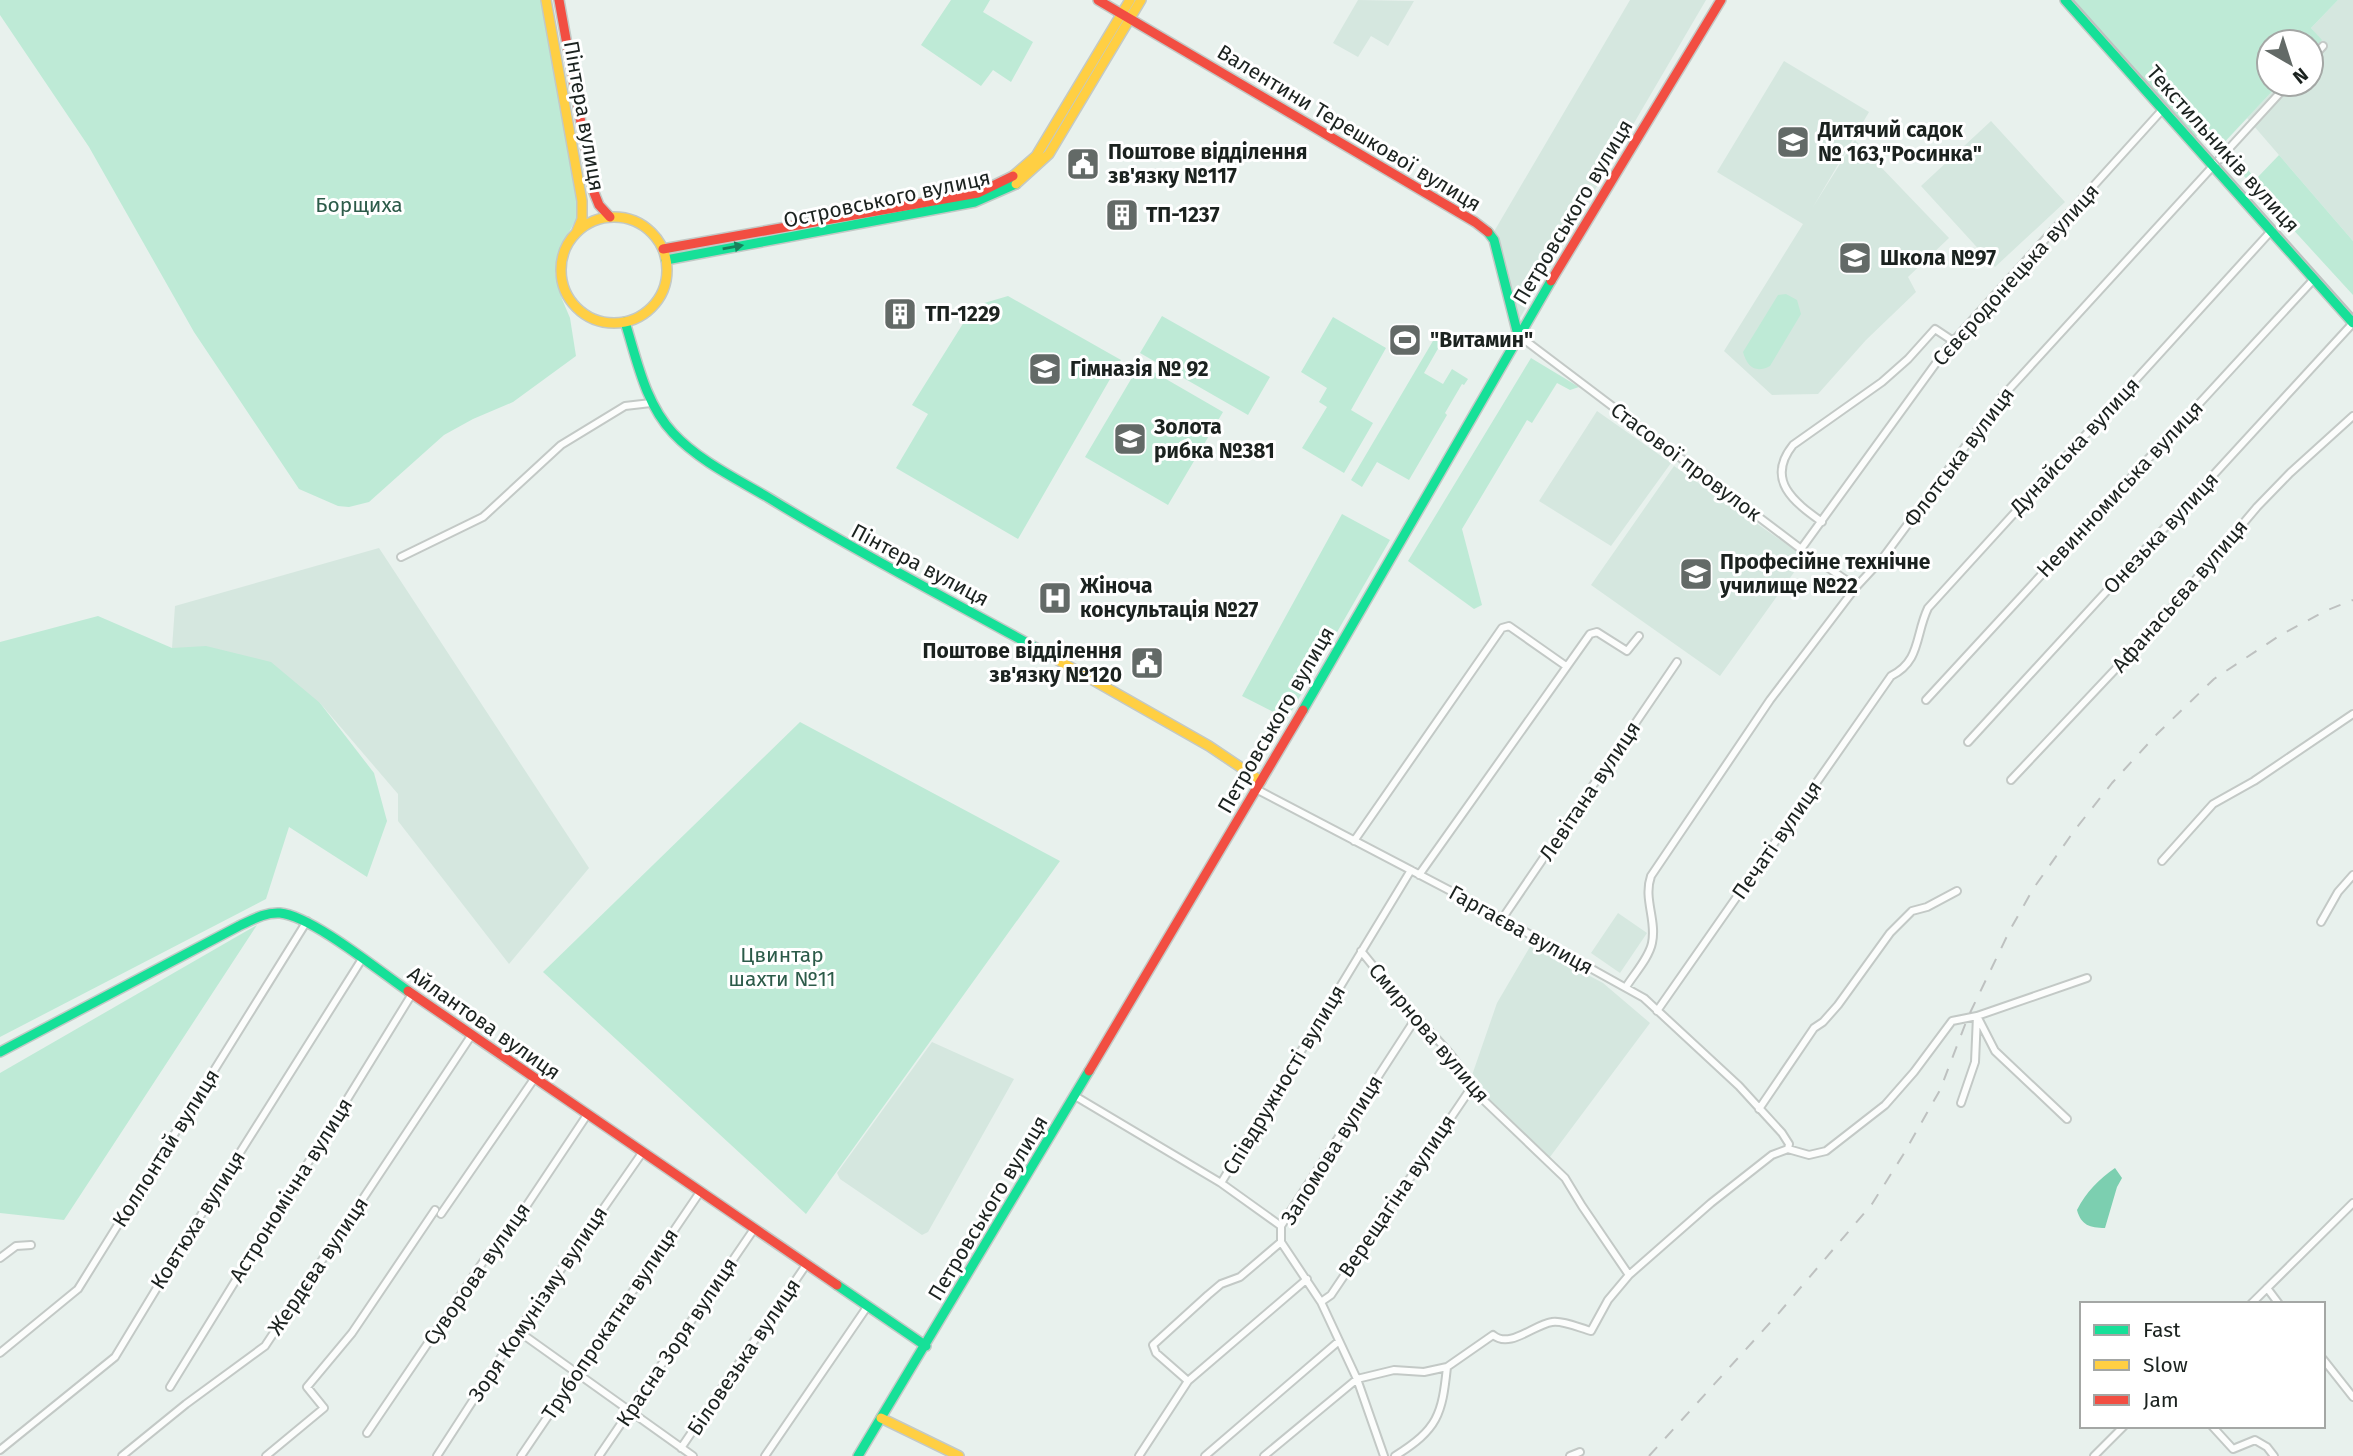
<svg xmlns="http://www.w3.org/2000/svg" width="2353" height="1456" viewBox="0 0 2353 1456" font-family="'Fira Sans',sans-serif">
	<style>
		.built { fill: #d5e7df }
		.green { fill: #beead6 }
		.water { fill: #7ccfb0 }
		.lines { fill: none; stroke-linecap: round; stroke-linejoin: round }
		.street-casing { stroke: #c3c9c6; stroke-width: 10 }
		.fast-casing { stroke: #c3c9c6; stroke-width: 12 }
		.slow-casing { stroke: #c3c9c6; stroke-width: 12 }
		.jam-casing { stroke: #c3c9c6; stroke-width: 12 }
		.street { stroke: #fcfdfc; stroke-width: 6 }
		.fast { stroke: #16e098; stroke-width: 9 }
		.slow { stroke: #ffcf43; stroke-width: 9 }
		.jam { stroke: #f24e42; stroke-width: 9 }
		.tram { stroke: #bec1c0; stroke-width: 2 }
		.rail { stroke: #bec1c0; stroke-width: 2; stroke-dasharray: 12 12; stroke-linecap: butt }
		.oneway { fill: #18815c }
		.labels { text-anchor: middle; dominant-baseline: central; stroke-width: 6; stroke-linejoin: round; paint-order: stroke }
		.street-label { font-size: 21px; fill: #1b221f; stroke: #fff }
		.poi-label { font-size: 21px; font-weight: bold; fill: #1b221f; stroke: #fff; text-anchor: start }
		.park-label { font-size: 21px; fill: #2c5b49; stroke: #fff }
	</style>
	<rect width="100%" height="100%" fill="#e8f1ed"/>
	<path class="built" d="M 1358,0 L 1414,1 L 1388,46 L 1371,36 L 1358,57 L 1333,43 Z
		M 1630,0 L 1706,0 L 1517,323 L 1492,235 Z
		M 2338,0 L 2353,0 L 2353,241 L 2247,118 L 2279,84 L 2311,84 L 2311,51 L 2321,40 L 2311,28 Z
		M 1784,61 L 1869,112 L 1813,207 L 1855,140 L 1949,238 L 1908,277 L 1916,292 L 1866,340 L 1818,394 L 1772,395 L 1724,351 L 1803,224 L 1717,172 Z
		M 1991,121 L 2065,202 L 1995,267 L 1921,186 Z
		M 1597,411 L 1671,463 L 1611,546 L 1539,501 Z
		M 1674,466 L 1805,557 L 1720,676 L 1591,585 Z
		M 379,548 L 589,868 L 509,964 L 398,821 L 398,794 L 320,703 L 172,648 L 175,606 Z
		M 1618,913 L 1647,933 L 1620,973 L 1591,953 Z
		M 1531,945 L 1603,983 L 1650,1023 L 1547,1161 L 1470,1081 L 1497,1003 Z
		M 932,1042 L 1014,1079 L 928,1232 L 922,1235 L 840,1179 L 837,1173 Z"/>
	<path class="green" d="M 0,0 L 541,0 L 577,201 L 577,218 L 560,248 L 555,274 L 562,299 L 570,318 L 576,356 L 513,402 L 473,419 L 444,435 L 369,502 L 349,507 L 338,506 L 299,489 L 194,332 L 89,147 L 0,15 Z
		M 951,0 L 990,0 L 983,12 L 1033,42 L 1011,82 L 993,70 L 981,86 L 921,45 Z
		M 2065,0 L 2338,0 L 2311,28 L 2322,40 L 2311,51 L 2311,42 L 2269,42 L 2269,84 L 2279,84 L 2219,148 L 2203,131 L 2191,141 Z
		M 2279,155 L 2353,241 L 2353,295 L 2233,164 L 2239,160 L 2256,179 Z
		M 1786,294 L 1797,300 L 1801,314 L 1770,366 C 1755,374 1747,366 1743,352 L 1778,295 Z
		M 1008,296 L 1121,360 L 1018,539 L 896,468 L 928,414 L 912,405 L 974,306 Z
		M 1162,316 L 1270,377 L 1248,415 L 1140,353 Z
		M 1333,317 L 1386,348 L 1351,410 L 1373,423 L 1344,473 L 1302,448 L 1327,407 L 1319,402 L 1327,388 L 1301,372 Z
		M 1440,329 L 1447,333 L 1424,373 L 1443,384 L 1452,369 L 1468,379 L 1464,385 L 1462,384 L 1445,413 L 1447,415 L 1409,480 L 1377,462 L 1362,487 L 1351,480 Z
		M 1531,358 L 1579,387 L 1570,390 L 1557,383 L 1532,423 L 1527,420 L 1462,529 L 1482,605 L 1474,609 L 1408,561 Z
		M 1140,364 L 1223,412 L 1168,505 L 1085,457 Z
		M 1342,514 L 1390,540 L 1287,719 L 1242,696 Z
		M 98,616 L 172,648 L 206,646 L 271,662 L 320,703 L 374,773 L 387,821 L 367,877 L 289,827 L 266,899 L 0,1037 L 0,642 Z
		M 800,722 L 1060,861 L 806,1214 L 543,972 Z
		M 257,925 L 64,1220 L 0,1213 L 0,1073 Z"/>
	<path class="water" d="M 2115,1168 L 2122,1178 L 2117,1187 L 2105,1228 C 2090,1228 2081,1225 2077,1210 C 2086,1192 2099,1179 2115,1168 Z"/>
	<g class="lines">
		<defs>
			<path id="street" d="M 2311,59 L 2323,46
				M 1518,335 L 1801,549 L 1856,587
				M 1822,522 C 1794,502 1765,480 1793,445 L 1882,382 L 1908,359 L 1935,329 L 1953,341
				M 1801,549 L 1947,348 L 2163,109
				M 401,557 L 483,517 L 561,445 L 625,406 L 651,403
				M 1926,700 L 2314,279
				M 1968,742 L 2353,323
				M 2011,780 L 2159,623 L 2257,507 L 2290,473 L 2353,416
				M 1256,789 L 1466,899 L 1644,998 L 1739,1086 L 1782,1133 L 1789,1144 L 1788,1149
				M 1354,841 L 1502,628 L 1509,626 L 1566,666
				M 2162,861 L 2213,804 L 2254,781 L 2353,714
				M 1419,875 L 1590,634 L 1597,632 L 1627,651 L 1639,636
				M 1502,919 L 1677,662
				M 2321,922 L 2338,892 L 2353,875
				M 1361,951 C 1380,974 1398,998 1418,1019 C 1438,1041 1459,1059 1471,1088 L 1565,1178 L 1582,1206 L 1629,1275
				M 1626,987 C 1634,974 1649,958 1652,943 C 1657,920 1643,899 1651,876 L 1770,700 L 1856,587 L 1882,559 L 2002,397 L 2288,84
				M 1657,1011 L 1891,676 C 1921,661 1915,635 1928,608 L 2272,230
				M 1075,1096 L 1221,1183 L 1281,1226
				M 1759,1109 L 1814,1028 L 1823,1022 L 1838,1005 L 1890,933 L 1912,911 L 1927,907 L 1957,891
				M 2067,1119 L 1995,1051 L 1977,1016 L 2087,978
				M 1221,1183 L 1411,870
				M 441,1214 L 534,1079
				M 1281,1242 L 1321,1302 L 1357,1379 L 1384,1456
				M 0,1258 L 16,1246 L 31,1245
				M 2267,1288 L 2279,1304
				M 1321,1302 L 1331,1295 L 1471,1088
				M 2251,1304 L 2353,1203
				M 518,1331 L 693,1456
				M 0,1353 L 78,1289 L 307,921
				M 2323,1359 L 2353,1397
				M 1188,1381 L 1156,1353 L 1153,1345 L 1208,1295 L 1221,1284 L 1240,1277 L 1281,1242 L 1281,1226 L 1416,1018
				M 170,1387 L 412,994
				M 2212,1426 L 2233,1449 L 2255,1440 L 2267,1447 L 2274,1456
				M 367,1433 L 489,1253 L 497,1250 L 587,1115
				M 681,1448 L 806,1265
				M 0,1450 L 115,1357 L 212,1197 L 362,959
				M 122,1456 L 186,1404 L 265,1346 L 471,1036
				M 266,1456 L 324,1408 L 307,1387 L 352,1333 L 435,1210
				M 437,1456 L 518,1331 L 642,1153
				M 521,1456 L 700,1192
				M 599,1456 L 754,1229
				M 765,1456 L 867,1307
				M 1139,1456 L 1188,1381 L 1307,1279
				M 1205,1456 L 1339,1341
				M 1264,1456 L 1357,1379 L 1394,1370 L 1424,1372 L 1447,1367
				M 1395,1456 C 1438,1429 1442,1415 1447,1367 L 1493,1335 C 1510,1349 1533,1325 1552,1322 C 1562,1320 1580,1328 1591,1331 L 1608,1300 L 1629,1275 L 1711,1203 L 1772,1155 L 1788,1149 L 1809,1155 L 1826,1151 L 1885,1105 L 1914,1072 L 1952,1021 L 1977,1016 L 1975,1062 L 1961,1103
				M 1570,1456 L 1580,1452
				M 2094,1456 L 2124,1426"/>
			<path id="fast" d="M 2065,0 L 2353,323
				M 1488,232 L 1494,240 L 1518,335
				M 666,260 L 975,202 L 1016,184
				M 625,322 C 637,360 645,403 673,433 C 699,461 737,479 769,498 C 863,556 960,605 1056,659
				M 1303,710 L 1551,281
				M 0,1052 L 239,926 C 252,920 265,912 280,913 C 312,916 379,971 408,991
				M 837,1285 L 926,1346
				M 858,1456 L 1089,1071"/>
			<path id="slow" d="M 546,0 L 582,201 L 582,219 L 577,231
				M 1013,176 L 1036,156 L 1130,0
				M 1016,184 L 1049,154 L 1141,0
				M561 270a53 53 0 1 1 106 0a53 53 0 1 1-106 0Z
				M 1056,659 L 1209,746 L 1261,781
				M 881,1418 L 959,1456"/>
			<path id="jam" d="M 559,0 L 593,190 L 599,205 L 610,217
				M 1098,0 L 1475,222 L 1488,232
				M 663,249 L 978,193 L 1013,176
				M 1551,281 L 1721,0
				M 408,991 L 837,1285
				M 1089,1071 L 1303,710"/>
		</defs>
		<use href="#street" class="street-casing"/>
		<use href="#fast" class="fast-casing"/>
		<use href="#slow" class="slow-casing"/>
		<use href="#jam" class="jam-casing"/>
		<use href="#street" class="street"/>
		<use href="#fast" class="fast"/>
		<use href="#slow" class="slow"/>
		<use href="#jam" class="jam"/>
		<path class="tram" d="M 2073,0 L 2353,314"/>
		<path class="rail" d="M 1649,1456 L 1778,1314 L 1872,1204 L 1903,1155 L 1940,1090 L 1968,1017 L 2010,930 L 2033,889 L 2074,831 L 2112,783 L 2157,734 L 2214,679 L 2279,636 L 2325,611 L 2353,600"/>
	</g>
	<defs><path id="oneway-solid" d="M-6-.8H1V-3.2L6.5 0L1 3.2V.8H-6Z" transform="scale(1.75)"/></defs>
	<use class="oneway" href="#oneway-solid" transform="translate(733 247) rotate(-10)"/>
	<defs>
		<symbol id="school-square" viewBox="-11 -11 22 22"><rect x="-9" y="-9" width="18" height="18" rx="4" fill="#636a67" stroke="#fff"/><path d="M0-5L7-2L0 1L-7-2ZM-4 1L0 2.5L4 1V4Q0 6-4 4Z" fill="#fff"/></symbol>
		<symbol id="civic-square" viewBox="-11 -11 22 22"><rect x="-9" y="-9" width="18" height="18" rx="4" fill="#636a67" stroke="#fff"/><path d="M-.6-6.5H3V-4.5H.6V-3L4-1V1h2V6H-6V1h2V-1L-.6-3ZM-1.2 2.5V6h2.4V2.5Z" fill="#fff"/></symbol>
		<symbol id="building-square" viewBox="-11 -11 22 22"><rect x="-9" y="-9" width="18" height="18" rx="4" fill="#636a67" stroke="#fff"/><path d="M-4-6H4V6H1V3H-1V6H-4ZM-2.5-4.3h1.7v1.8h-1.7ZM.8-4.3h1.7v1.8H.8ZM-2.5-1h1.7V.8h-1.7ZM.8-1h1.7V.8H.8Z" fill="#fff"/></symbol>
		<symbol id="stadium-square" viewBox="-11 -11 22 22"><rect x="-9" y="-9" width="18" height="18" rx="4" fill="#636a67" stroke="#fff"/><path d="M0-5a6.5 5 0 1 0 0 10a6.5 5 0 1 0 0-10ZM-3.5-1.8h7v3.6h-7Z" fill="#fff"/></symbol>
		<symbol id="university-square" viewBox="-11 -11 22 22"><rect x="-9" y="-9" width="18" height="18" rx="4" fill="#636a67" stroke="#fff"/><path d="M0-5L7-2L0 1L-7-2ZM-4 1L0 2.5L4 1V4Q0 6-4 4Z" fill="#fff"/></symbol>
		<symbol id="hospital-square" viewBox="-11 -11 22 22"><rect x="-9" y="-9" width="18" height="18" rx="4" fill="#636a67" stroke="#fff"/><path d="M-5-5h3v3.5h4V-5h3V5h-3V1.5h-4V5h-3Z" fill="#fff"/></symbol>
	</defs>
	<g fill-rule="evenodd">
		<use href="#school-square" x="1774" y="123" width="38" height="38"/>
		<use href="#civic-square" x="1064" y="145" width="38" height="38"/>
		<use href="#building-square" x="1103" y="196" width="38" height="38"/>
		<use href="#school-square" x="1836" y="239" width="38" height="38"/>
		<use href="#building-square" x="881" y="295" width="38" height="38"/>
		<use href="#stadium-square" x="1386" y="321" width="38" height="38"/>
		<use href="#school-square" x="1026" y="350" width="38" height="38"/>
		<use href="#school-square" x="1111" y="420" width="38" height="38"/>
		<use href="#university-square" x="1677" y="555" width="38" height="38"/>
		<use href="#hospital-square" x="1036" y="579" width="38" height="38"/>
		<use href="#civic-square" x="1128" y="644" width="38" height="38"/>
	</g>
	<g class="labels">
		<g class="street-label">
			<text transform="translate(584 116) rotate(80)">Пінтера вулиця</text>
			<text transform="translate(1349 128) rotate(31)">Валентини Терешкової вулиця</text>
			<text transform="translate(2223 149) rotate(48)">Текстильників вулиця</text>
			<text transform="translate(887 199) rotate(-12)">Островського вулиця</text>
			<text transform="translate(1573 212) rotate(-59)">Петровського вулиця</text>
			<text transform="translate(2016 275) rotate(-48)">Сєвєродонецька вулиця</text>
			<text transform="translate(2075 446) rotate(-47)">Дунайська вулиця</text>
			<text transform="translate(1959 457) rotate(-53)">Флотська вулиця</text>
			<text transform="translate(1686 462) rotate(37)">Стасової провулок</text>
			<text transform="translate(2120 489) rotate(-47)">Невинномиська вулиця</text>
			<text transform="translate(2161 533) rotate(-47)">Онезька вулиця</text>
			<text transform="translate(920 565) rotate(28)">Пінтера вулиця</text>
			<text transform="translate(2180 596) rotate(-49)">Афанасьєва вулиця</text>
			<text transform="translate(1276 720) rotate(-60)">Петровського вулиця</text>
			<text transform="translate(1590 791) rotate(-56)">Левітана вулиця</text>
			<text transform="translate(1777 840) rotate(-55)">Печаті вулиця</text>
			<text transform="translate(1521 930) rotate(29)">Гаргаєва вулиця</text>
			<text transform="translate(484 1023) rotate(35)">Айлантова вулиця</text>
			<text transform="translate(1429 1033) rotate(50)">Смирнова вулиця</text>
			<text transform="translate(1284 1080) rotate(-59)">Співдружності вулиця</text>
			<text transform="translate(166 1148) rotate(-58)">Коллонтай вулиця</text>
			<text transform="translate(1332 1150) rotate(-58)">Заломова вулиця</text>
			<text transform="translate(291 1190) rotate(-58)">Астрономічна вулиця</text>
			<text transform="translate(1397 1196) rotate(-56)">Верещагіна вулиця</text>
			<text transform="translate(988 1208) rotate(-59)">Петровського вулиця</text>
			<text transform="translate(198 1220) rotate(-58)">Ковтюха вулиця</text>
			<text transform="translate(318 1266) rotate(-56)">Жердєва вулиця</text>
			<text transform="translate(477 1274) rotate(-55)">Суворова вулиця</text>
			<text transform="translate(538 1304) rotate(-56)">Зоря Комунізму вулиця</text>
			<text transform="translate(610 1324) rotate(-56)">Трубопрокатна вулиця</text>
			<text transform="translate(677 1342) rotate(-56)">Красна Зоря вулиця</text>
			<text transform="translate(744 1357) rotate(-56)">Біловезька вулиця</text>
		</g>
		<g class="poi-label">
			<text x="1818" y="130">Дитячий садок<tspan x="1818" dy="24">№ 163,"Росинка"</tspan></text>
			<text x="1108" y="152">Поштове відділення<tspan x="1108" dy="24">зв'язку №117</tspan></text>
			<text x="1146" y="215">ТП-1237</text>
			<text x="1880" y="258">Школа №97</text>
			<text x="925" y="314">ТП-1229</text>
			<text x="1430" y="340">"Витамин"</text>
			<text x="1070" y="369">Гімназія № 92</text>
			<text x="1154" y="427">Золота<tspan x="1154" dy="24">рибка №381</tspan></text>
			<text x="1720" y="562">Професійне технічне<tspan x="1720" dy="24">училище №22</tspan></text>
			<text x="1080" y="586">Жіноча<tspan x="1080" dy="24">консультація №27</tspan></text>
			<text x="1122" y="651" text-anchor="end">Поштове відділення<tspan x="1122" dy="24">зв'язку №120</tspan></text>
		</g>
		<g class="park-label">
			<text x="359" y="205">Борщиха</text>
			<text x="782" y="955">Цвинтар<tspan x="782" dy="24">шахти №11</tspan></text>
		</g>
	</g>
	<rect x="2080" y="1302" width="245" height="126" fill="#ffffff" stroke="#a4a7a5" stroke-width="2"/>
	<rect x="2094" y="1325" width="35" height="10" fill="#16e098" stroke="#a4a7a5" stroke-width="2"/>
	<text x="2143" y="1337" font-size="21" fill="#1b221f">Fast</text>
	<rect x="2094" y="1360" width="35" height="10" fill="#ffcf43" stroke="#a4a7a5" stroke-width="2"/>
	<text x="2143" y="1372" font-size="21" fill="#1b221f">Slow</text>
	<rect x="2094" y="1395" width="35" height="10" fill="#f24e42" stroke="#a4a7a5" stroke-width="2"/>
	<text x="2143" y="1407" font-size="21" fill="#1b221f">Jam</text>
	<g transform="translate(2290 63) rotate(141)"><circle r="33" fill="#ffffff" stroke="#a4a7a5" stroke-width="2"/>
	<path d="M0-5L12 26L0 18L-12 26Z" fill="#636a67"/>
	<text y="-10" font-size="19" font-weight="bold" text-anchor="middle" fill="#1b221f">N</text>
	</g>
</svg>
